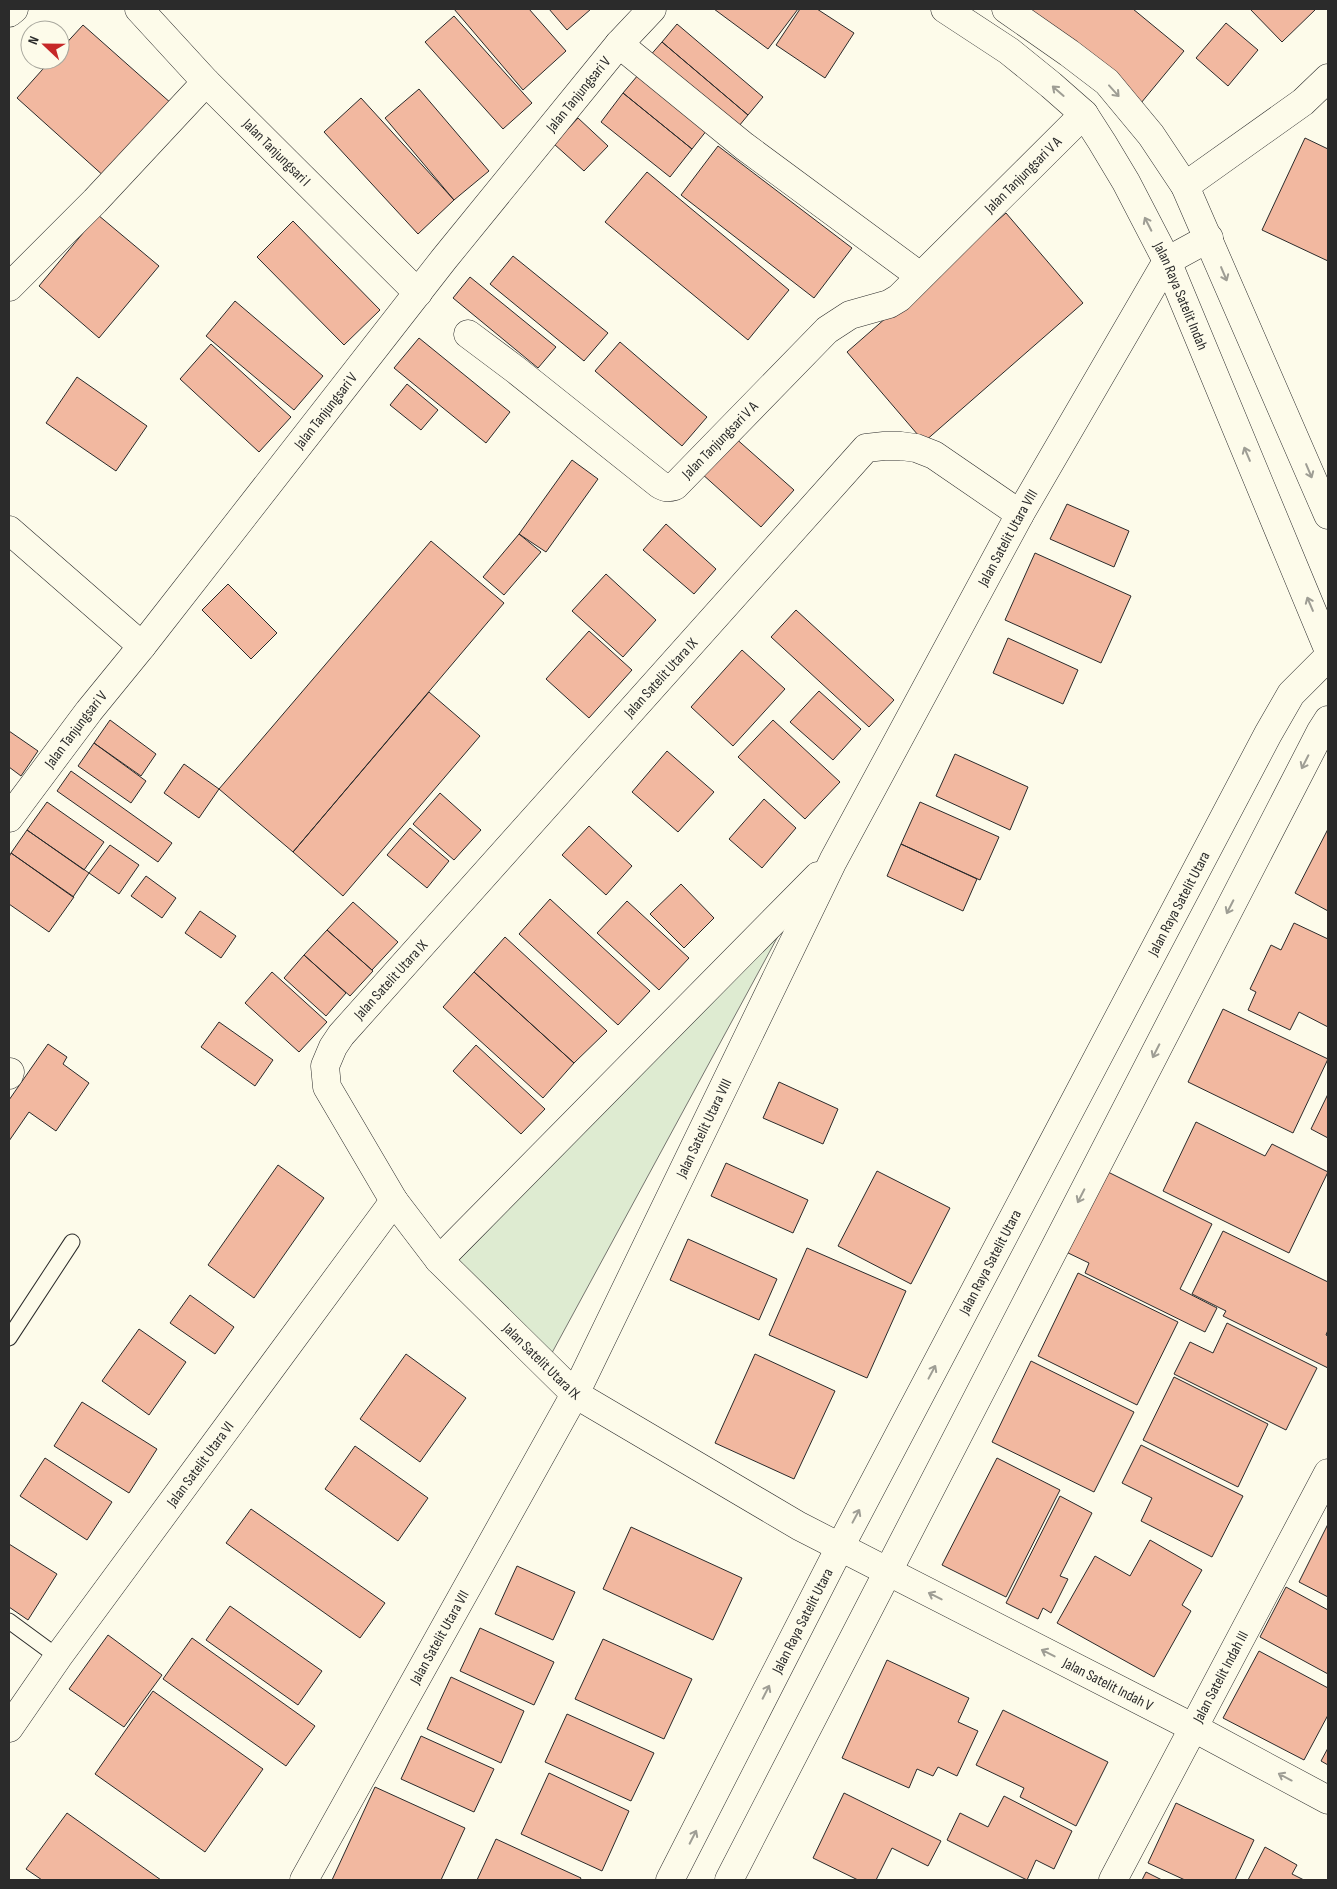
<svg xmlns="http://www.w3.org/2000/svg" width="1337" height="1889" viewBox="0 0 1337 1889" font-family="'Sofia Sans Condensed',sans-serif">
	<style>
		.green { fill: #deebd1; stroke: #74746e }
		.building { fill: #f2b8a0; stroke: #2b2b2b }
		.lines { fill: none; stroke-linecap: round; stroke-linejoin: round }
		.lane-casing { stroke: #2b2b2b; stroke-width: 17 }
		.street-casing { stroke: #2b2b2b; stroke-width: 29 }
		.secondary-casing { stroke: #2b2b2b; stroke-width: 29 }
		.lane { stroke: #fdfbea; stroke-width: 15 }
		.street { stroke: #fdfbea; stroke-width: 28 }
		.secondary { stroke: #fdfbea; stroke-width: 28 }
		.oneway { stroke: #9e9d94 }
		.labels { text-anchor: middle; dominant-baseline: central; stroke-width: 4; stroke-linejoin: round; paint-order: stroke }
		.street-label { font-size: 15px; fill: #2b2b2b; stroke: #fdfbea }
	</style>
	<rect width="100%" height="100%" fill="#fdfbea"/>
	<path class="green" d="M 783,927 L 547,1362 L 456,1263 Z"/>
	<path class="building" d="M 454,9 L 529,9 L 566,51 L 523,90 Z
		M 549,9 L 591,9 L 567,30 Z
		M 714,9 L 798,9 L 768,49 Z
		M 800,9 L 817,9 L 854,33 L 825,78 L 776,45 Z
		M 1027,9 L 1133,9 L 1184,51 L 1141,103 Z
		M 1250,9 L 1316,9 L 1282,42 Z
		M 454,16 L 532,103 L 503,129 L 425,42 Z
		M 1226,23 L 1258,50 L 1228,86 L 1196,58 Z
		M 677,24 L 763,97 L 748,115 L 662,42 Z
		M 83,25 L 172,104 L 106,178 L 17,98 L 51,60 L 60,60 L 60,50 Z
		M 662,42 L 748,115 L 734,132 L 648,58 Z
		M 643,69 L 711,125 L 692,149 L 623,93 Z
		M 419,89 L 489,171 L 454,200 L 385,118 Z
		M 623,93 L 692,149 L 670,177 L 601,122 Z
		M 361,98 L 454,200 L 418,234 L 324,132 Z
		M 578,118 L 608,146 L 584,171 L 554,144 Z
		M 1305,138 L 1328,149 L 1328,261 L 1262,230 Z
		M 718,146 L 852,248 L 814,298 L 681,195 Z
		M 647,172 L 789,290 L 748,340 L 605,222 Z
		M 1006,213 L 1083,303 L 924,442 L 847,352 Z
		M 98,215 L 159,266 L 99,338 L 39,286 Z
		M 293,221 L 380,310 L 344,345 L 257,257 Z
		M 513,256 L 608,333 L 584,361 L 490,284 Z
		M 470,277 L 556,347 L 538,368 L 453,298 Z
		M 235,301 L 323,376 L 294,410 L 206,336 Z
		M 419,338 L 510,412 L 486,443 L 394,368 Z
		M 620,342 L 707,417 L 682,446 L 595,371 Z
		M 211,344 L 291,417 L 259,452 L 180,379 Z
		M 77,377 L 147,426 L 116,471 L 46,423 Z
		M 407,384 L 438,410 L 421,430 L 390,405 Z
		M 733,436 L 794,490 L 761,527 L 701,473 Z
		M 572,460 L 598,479 L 546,552 L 519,534 Z
		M 1067,504 L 1129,531 L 1114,567 L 1050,539 Z
		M 666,524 L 716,569 L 694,594 L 643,550 Z
		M 519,534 L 541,552 L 504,595 L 483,577 Z
		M 431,541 L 504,603 L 293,852 L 219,789 Z
		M 1035,553 L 1131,596 L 1101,663 L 1005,620 Z
		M 606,574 L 656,620 L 623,657 L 572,611 Z
		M 228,584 L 277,633 L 251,659 L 202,610 Z
		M 796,610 L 894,700 L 869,727 L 771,637 Z
		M 589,631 L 632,670 L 589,718 L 546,679 Z
		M 1008,638 L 1078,670 L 1063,704 L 993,673 Z
		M 742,650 L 785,689 L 733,746 L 691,707 Z
		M 819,691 L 861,729 L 833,760 L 790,722 Z
		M 429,692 L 480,736 L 343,896 L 293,852 Z
		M 110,720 L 156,754 L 141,776 L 94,743 Z
		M 773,720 L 840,782 L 805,819 L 738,757 Z
		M 9,731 L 38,751 L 21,776 L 9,767 Z
		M 94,743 L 146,781 L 131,803 L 78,766 Z
		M 667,751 L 714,792 L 678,832 L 632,792 Z
		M 955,754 L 1028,787 L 1010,830 L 936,796 Z
		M 184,764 L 219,789 L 199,818 L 164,793 Z
		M 71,771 L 172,843 L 158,862 L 57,791 Z
		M 440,793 L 481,830 L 454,860 L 413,824 Z
		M 764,799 L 796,828 L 762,868 L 729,839 Z
		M 47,802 L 104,842 L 84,870 L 27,830 Z
		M 920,802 L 999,837 L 980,880 L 901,844 Z
		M 589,826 L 632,866 L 606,895 L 562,855 Z
		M 410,828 L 449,861 L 427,888 L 387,855 Z
		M 1328,829 L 1328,911 L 1295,893 Z
		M 27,830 L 89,873 L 73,897 L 11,853 Z
		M 901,844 L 977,879 L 963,911 L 887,876 Z
		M 110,845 L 139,865 L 119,894 L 89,873 Z
		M 11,853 L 74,897 L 49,932 L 9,904 L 9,857 Z
		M 146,876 L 176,898 L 162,918 L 131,896 Z
		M 681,884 L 714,918 L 684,948 L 650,914 Z
		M 550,899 L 650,991 L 618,1025 L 519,934 Z
		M 627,901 L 689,958 L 659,990 L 597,933 Z
		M 353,902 L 398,942 L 372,970 L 327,930 Z
		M 200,911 L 236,936 L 221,958 L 185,933 Z
		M 1294,923 L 1328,939 L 1328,1027 L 1299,1012 L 1290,1030 L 1248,1010 L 1256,992 L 1250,989 L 1271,945 L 1281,950 Z
		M 327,930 L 373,971 L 350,996 L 304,955 Z
		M 505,937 L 607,1031 L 574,1063 L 474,972 Z
		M 304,955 L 346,993 L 326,1016 L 284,978 Z
		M 272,972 L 327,1022 L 299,1052 L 245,1003 Z
		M 474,972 L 574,1063 L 543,1098 L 443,1007 Z
		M 1223,1009 L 1328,1059 L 1293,1133 L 1188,1082 Z
		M 219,1022 L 273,1060 L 255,1086 L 201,1047 Z
		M 48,1044 L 67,1057 L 63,1064 L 89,1083 L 56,1131 L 29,1112 L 9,1141 L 9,1100 Z
		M 476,1045 L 545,1109 L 521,1134 L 453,1071 Z
		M 779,1082 L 838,1109 L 823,1144 L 763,1118 Z
		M 1328,1094 L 1328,1138 L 1311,1129 Z
		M 1196,1122 L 1265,1156 L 1272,1144 L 1328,1172 L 1289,1253 L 1163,1191 Z
		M 726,1163 L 808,1200 L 793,1233 L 711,1196 Z
		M 278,1165 L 324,1198 L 254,1298 L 208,1265 Z
		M 1104,1170 L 1212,1224 L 1180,1289 L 1217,1308 L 1205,1332 L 1085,1273 L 1089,1263 L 1064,1251 Z
		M 877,1171 L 950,1208 L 911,1284 L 838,1246 Z
		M 1223,1231 L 1328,1282 L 1328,1330 L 1326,1335 L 1328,1336 L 1328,1368 L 1223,1316 L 1226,1311 L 1192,1294 Z
		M 688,1239 L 777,1279 L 759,1320 L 670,1280 Z
		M 807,1248 L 906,1291 L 867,1378 L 769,1335 Z
		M 1078,1273 L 1178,1322 L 1137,1405 L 1038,1356 Z
		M 190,1295 L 234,1327 L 215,1354 L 170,1323 Z
		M 1227,1323 L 1317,1368 L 1286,1430 L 1174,1374 L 1190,1342 L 1213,1353 Z
		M 139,1329 L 186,1362 L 149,1415 L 102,1381 Z
		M 406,1354 L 466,1398 L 420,1462 L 360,1419 Z
		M 755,1354 L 835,1391 L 794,1479 L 715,1443 Z
		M 1031,1361 L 1134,1412 L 1094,1492 L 992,1442 Z
		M 1174,1377 L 1268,1424 L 1238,1487 L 1143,1440 Z
		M 82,1402 L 157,1449 L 129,1493 L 54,1446 Z
		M 1141,1445 L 1243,1496 L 1212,1557 L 1141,1521 L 1152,1498 L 1122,1483 Z
		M 355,1446 L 428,1498 L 398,1541 L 325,1489 Z
		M 45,1458 L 112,1502 L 87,1540 L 20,1496 Z
		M 997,1458 L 1060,1490 L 1006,1597 L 942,1565 Z
		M 1060,1496 L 1092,1513 L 1060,1576 L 1068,1579 L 1051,1613 L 1043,1608 L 1038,1619 L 1006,1603 Z
		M 251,1509 L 385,1603 L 360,1638 L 226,1543 Z
		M 1328,1524 L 1328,1597 L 1299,1582 Z
		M 631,1527 L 742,1578 L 713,1640 L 603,1589 Z
		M 1150,1540 L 1202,1570 L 1182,1605 L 1191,1611 L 1154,1677 L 1057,1623 L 1095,1556 L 1130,1576 Z
		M 9,1544 L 57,1574 L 28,1620 L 9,1607 Z
		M 517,1566 L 575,1592 L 553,1640 L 495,1614 Z
		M 1286,1587 L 1328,1610 L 1328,1674 L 1260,1637 Z
		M 230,1606 L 322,1671 L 298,1705 L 206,1640 Z
		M 480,1628 L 554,1662 L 534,1705 L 460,1671 Z
		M 108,1635 L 162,1675 L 124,1727 L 69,1689 Z
		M 192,1638 L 315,1726 L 286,1766 L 163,1679 Z
		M 603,1639 L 692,1679 L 664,1739 L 575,1699 Z
		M 1259,1651 L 1328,1688 L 1328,1715 L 1304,1760 L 1223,1718 Z
		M 887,1660 L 969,1698 L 958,1722 L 978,1731 L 957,1776 L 938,1767 L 933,1776 L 917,1769 L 909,1788 L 842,1758 Z
		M 451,1677 L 524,1711 L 501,1763 L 427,1729 Z
		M 153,1691 L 263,1769 L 205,1852 L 95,1774 Z
		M 1003,1710 L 1108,1762 L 1076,1826 L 1020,1797 L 1024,1788 L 976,1765 Z
		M 567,1714 L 654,1753 L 631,1801 L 545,1762 Z
		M 421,1736 L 494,1769 L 474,1812 L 401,1779 Z
		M 1328,1748 L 1328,1765 L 1321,1761 Z
		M 549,1773 L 629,1811 L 602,1871 L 521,1834 Z
		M 375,1787 L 465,1828 L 441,1880 L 332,1880 Z
		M 844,1793 L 941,1841 L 928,1866 L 892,1848 L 876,1880 L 858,1880 L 813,1858 Z
		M 1004,1796 L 1072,1831 L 1054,1869 L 1036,1860 L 1027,1880 L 947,1840 L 960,1813 L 988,1827 Z
		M 1176,1803 L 1254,1840 L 1235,1880 L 1185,1880 L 1148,1863 Z
		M 67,1813 L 161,1880 L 42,1880 L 26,1869 Z
		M 496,1839 L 581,1878 L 580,1880 L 477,1880 Z
		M 1265,1847 L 1297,1865 L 1292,1874 L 1304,1880 L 1248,1880 Z
		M 1146,1872 L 1162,1880 L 1142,1880 Z"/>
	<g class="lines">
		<defs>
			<path id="lane" d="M 9,1338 L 72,1242
				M 9,1621 L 58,1657"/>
			<g id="street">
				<path id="s1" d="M 139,9 L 206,82 L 418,293"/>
				<path d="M 619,44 L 744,146 L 920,276"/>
				<path d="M 1185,186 L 1303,102 L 1328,78"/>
				<path d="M 9,287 L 95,201 L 206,82"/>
				<path id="s2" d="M 468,334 L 516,370 L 659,484 C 665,488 668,488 675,486 L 827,330 L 850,315 L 889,304 L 899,298 L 1084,114"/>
				<path id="s3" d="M 1020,514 L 934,455 L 916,448 L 901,446 L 884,446 L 866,448 L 341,1035 L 333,1047 L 325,1066 L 327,1087 L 394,1201 L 439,1260 L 575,1394 L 799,1526 L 1194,1728 L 1328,1800"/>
				<path d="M 9,530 L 142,646"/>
				<path id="s4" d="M 9,818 L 89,711 L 142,646 L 444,259 L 619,44 L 652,9"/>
				<path d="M 9,1075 L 10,1072"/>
				<path d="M 439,1260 L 818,876"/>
				<path id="s5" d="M 9,1728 L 58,1657 L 394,1201"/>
				<path id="s6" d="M 304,1880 L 575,1394 L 833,861 L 1020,514 L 1167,261 L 1209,238"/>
				<path id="s7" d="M 1113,1880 L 1328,1473"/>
			</g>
			<g id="secondary">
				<path id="s8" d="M 945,9 L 1009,51 L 1051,85 L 1084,114 L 1102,142 L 1126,182 L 1167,261 L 1328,649"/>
				<path d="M 1006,9 L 1069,53 L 1107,82 L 1151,135 L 1185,186 L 1328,515"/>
				<path d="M 9,13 L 14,9"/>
				<path id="s9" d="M 670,1880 L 840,1547 L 1268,734 L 1291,694 L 1328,657"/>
				<path d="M 729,1880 L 1321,731 L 1328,720"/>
			</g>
		</defs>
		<use href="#lane" class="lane-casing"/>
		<use href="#street" class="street-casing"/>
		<use href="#secondary" class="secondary-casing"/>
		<use href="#lane" class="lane"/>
		<use href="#street" class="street"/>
		<use href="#secondary" class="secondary"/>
	</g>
	<defs><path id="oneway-shaft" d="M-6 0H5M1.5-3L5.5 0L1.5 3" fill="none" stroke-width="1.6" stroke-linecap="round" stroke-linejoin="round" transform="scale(1.25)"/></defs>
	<g class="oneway">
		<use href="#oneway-shaft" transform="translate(1058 91) rotate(-139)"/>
		<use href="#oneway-shaft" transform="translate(1114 91) rotate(48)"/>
		<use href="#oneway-shaft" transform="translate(1148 224) rotate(-117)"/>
		<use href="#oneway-shaft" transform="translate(1224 274) rotate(67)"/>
		<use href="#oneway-shaft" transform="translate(1247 454) rotate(-113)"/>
		<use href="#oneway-shaft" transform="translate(1309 471) rotate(67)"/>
		<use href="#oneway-shaft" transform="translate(1310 604) rotate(-113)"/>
		<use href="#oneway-shaft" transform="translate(1305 762) rotate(117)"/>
		<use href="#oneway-shaft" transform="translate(1230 907) rotate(117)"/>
		<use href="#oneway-shaft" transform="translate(1156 1051) rotate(117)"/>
		<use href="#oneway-shaft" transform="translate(1081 1196) rotate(117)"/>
		<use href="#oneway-shaft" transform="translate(932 1372) rotate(-62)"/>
		<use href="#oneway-shaft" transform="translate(856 1516) rotate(-62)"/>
		<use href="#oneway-shaft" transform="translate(935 1596) rotate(-153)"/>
		<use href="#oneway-shaft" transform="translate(1048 1653) rotate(-153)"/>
		<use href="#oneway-shaft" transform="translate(766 1692) rotate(-63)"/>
		<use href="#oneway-shaft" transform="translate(1285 1777) rotate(-152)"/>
		<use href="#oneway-shaft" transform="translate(693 1837) rotate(-63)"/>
	</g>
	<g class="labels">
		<g class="street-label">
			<text stroke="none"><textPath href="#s4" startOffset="921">Jalan Tanjungsari V</textPath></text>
			<text stroke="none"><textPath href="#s1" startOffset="199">Jalan Tanjungsari I</textPath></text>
			<text stroke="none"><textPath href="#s2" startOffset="732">Jalan Tanjungsari V A</textPath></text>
			<text stroke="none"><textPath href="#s8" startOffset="381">Jalan Raya Satelit Indah</textPath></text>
			<text stroke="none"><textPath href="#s4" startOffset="516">Jalan Tanjungsari V</textPath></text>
			<text stroke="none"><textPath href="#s2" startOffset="324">Jalan Tanjungsari V A</textPath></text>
			<text stroke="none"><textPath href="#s6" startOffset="1516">Jalan Satelit Utara VIII</textPath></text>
			<text transform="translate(661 678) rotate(-48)">Jalan Satelit Utara IX</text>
			<text stroke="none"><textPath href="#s4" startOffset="111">Jalan Tanjungsari V</textPath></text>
			<text stroke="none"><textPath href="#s9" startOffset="1101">Jalan Raya Satelit Utara</textPath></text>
			<text transform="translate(391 980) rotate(-48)">Jalan Satelit Utara IX</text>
			<text stroke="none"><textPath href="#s6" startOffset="852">Jalan Satelit Utara VIII</textPath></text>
			<text stroke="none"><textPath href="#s9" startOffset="696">Jalan Raya Satelit Utara</textPath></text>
			<text stroke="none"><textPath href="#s3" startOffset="1368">Jalan Satelit Utara IX</textPath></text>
			<text stroke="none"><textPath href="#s5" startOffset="326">Jalan Satelit Utara VI</textPath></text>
			<text stroke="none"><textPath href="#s9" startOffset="291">Jalan Raya Satelit Utara</textPath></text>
			<text stroke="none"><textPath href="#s6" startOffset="278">Jalan Satelit Utara VII</textPath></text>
			<text stroke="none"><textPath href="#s7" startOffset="230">Jalan Satelit Indah III</textPath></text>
			<text stroke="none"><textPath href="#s3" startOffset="2022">Jalan Satelit Indah V</textPath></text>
		</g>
	</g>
	<rect width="1337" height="1889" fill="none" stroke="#2b2b2b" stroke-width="20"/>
	<g transform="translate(45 45) rotate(292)"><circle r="24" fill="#fdfbea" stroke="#a9a89e"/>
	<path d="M0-4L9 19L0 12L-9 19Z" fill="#c62828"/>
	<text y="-8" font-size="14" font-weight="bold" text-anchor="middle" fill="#2b2b2b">N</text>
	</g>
</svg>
